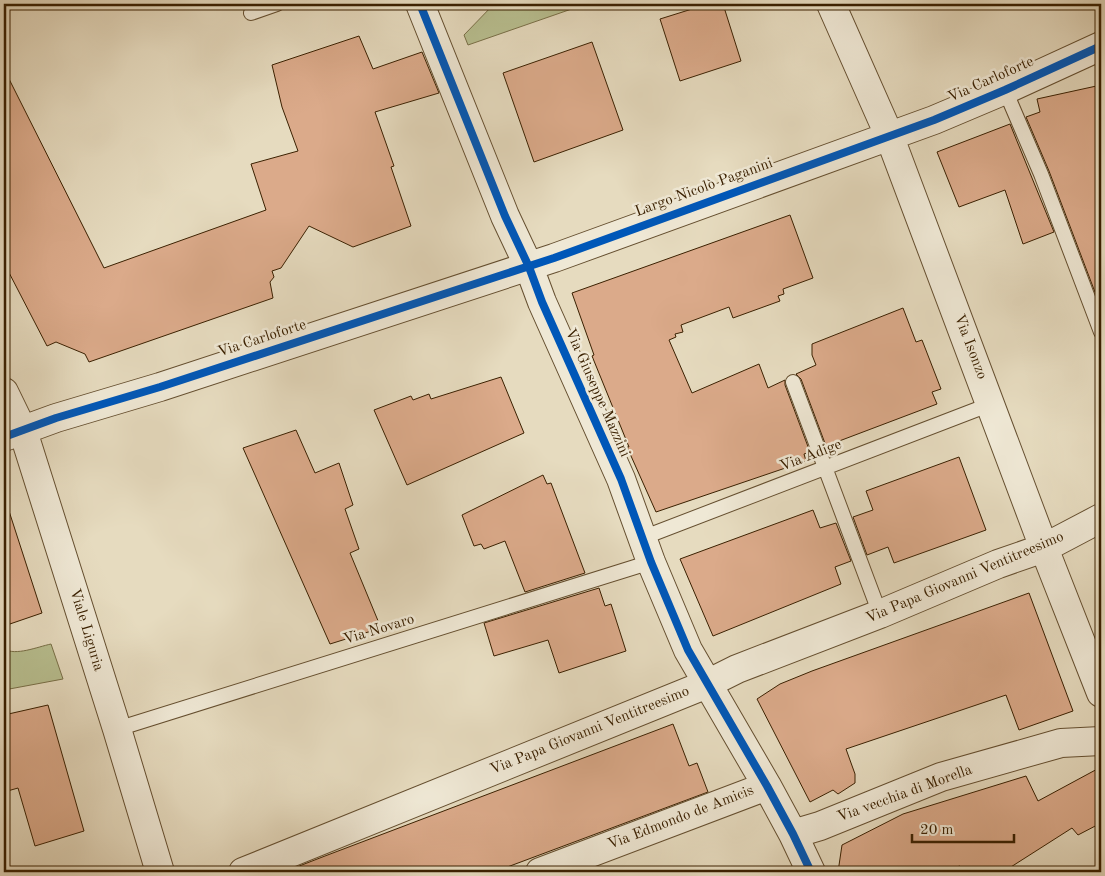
<svg xmlns="http://www.w3.org/2000/svg" width="1105" height="876" viewBox="0 0 1105 876" font-family="'Old Standard TT',serif">
	<style>
		.green { fill: #b8bf90; stroke: #797048 }
		.building { fill: #dbaa8a; stroke: #3a2001 }
		.lines { fill: none; stroke-linecap: round; stroke-linejoin: round }
		.service-casing { stroke: #654f30; stroke-width: 16 }
		.minor-casing { stroke: #654f30; stroke-width: 30 }
		.service { stroke: #efe8d5; stroke-width: 14 }
		.minor { stroke: #efe8d5; stroke-width: 28 }
		.cycleway-casing { stroke: #efe8d5; stroke-width: 11 }
		.cycleway { stroke: #0057b8; stroke-width: 8 }
		.labels { text-anchor: middle; dominant-baseline: central; stroke-width: 5; stroke-linejoin: round; paint-order: stroke }
		.street-label { font-size: 15px; fill: #3a2001; stroke: #efe8d5 }
	</style>
	<rect width="100%" height="100%" fill="#e6dbbf"/>
	<filter id="stains"><feTurbulence type="fractalNoise" baseFrequency=".004" numOctaves="4"/><feColorMatrix values="0 0 0 0 .2 0 0 0 0 .09 0 0 0 0 .02 0 0 0 .5 -.17"/></filter>
	<radialGradient id="worn" r=".72"><stop offset=".6" stop-color="#630" stop-opacity="0"/><stop offset="1" stop-color="#630" stop-opacity=".3"/></radialGradient>
	<path class="green" d="M 494,4 L 586,4 L 468,45 L 464,35 Z
		M 51,644 L 63,679 L 4,690 L 4,649 C 16,656 37,647 51,644 Z"/>
	<path class="building" d="M 708,4 L 723,4 L 741,61 L 680,81 L 660,19 Z
		M 359,36 L 373,69 L 422,52 L 439,93 L 375,112 L 394,166 L 391,167 L 411,226 L 353,247 L 309,226 L 281,268 L 272,271 L 274,277 L 270,282 L 273,298 L 89,362 L 85,354 L 56,342 L 47,346 L 4,263 L 4,69 L 104,268 L 266,210 L 251,164 L 298,151 L 282,107 L 272,65 Z
		M 592,42 L 623,130 L 534,162 L 503,73 Z
		M 1101,85 L 1101,308 L 1049,171 L 1026,117 L 1040,112 L 1037,99 Z
		M 1010,124 L 1054,232 L 1023,244 L 1005,190 L 959,207 L 937,152 Z
		M 790,215 L 813,278 L 783,289 L 784,294 L 778,296 L 780,301 L 733,318 L 729,307 L 681,325 L 683,332 L 675,334 L 676,337 L 669,340 L 692,393 L 759,364 L 768,388 L 785,380 L 785,385 L 810,452 L 804,454 L 806,461 L 656,512 L 627,447 L 629,447 L 592,356 L 594,355 L 572,293 Z
		M 903,308 L 916,342 L 922,340 L 941,389 L 932,392 L 937,404 L 826,446 L 801,379 L 796,374 L 816,365 L 812,355 L 812,344 Z
		M 501,377 L 524,433 L 407,485 L 374,410 L 411,396 L 413,400 L 429,394 L 431,399 Z
		M 296,430 L 315,473 L 339,463 L 353,505 L 345,509 L 359,549 L 350,553 L 381,628 L 330,644 L 243,448 Z
		M 959,457 L 986,530 L 894,563 L 888,547 L 867,555 L 853,517 L 873,510 L 866,491 Z
		M 543,475 L 547,484 L 551,483 L 585,573 L 525,592 L 505,541 L 484,549 L 481,544 L 474,546 L 462,515 Z
		M 813,510 L 820,528 L 836,523 L 851,561 L 835,567 L 841,584 L 713,636 L 680,559 Z
		M 9,511 L 42,613 L 4,626 L 4,512 Z
		M 599,588 L 605,606 L 611,604 L 626,651 L 559,673 L 548,640 L 494,656 L 484,623 Z
		M 1029,593 L 1073,711 L 1019,730 L 1006,695 L 846,749 L 855,774 L 855,783 L 838,794 L 833,790 L 810,802 L 757,699 L 780,684 L 812,671 Z
		M 48,705 L 84,831 L 35,846 L 18,788 L 4,792 L 4,715 Z
		M 673,724 L 689,766 L 697,763 L 708,792 L 494,872 L 289,872 L 289,870 L 325,856 Z
		M 1101,767 L 1101,823 L 1078,835 L 1072,828 L 1003,872 L 965,872 L 960,866 L 937,872 L 838,872 L 842,845 L 903,814 L 1026,776 L 1038,801 Z"/>
	<g class="lines">
		<defs>
			<path id="service" d="M 251,13 L 277,4
				M 1005,90 L 1041,174 L 1101,332
				M 793,382 L 880,614
				M 642,538 L 991,404
				M 117,729 L 651,562"/>
			<path id="minor" d="M 420,4 L 505,216 L 529,267 L 542,302 L 621,479 L 651,562 L 688,650 L 767,786 L 793,834 L 811,872
				M 831,4 L 889,135 L 1044,548 L 1101,693
				M 4,392 L 23,431 L 117,729 L 160,872
				M 4,437 L 56,418 L 160,387 L 554,258 L 934,120 L 1005,90 L 1101,46
				M 793,834 L 820,826 L 941,777 L 1061,743 L 1101,741
				M 243,872 L 707,684 L 737,669 L 880,614 L 998,564 L 1044,548 L 1101,518
				M 540,872 L 767,786"/>
		</defs>
		<use href="#service" class="service-casing"/>
		<use href="#minor" class="minor-casing"/>
		<use href="#service" class="service"/>
		<use href="#minor" class="minor"/>
		<defs>
			<path id="cycleway" d="M 420,4 L 505,216 L 529,267 L 542,302 L 621,479 L 651,562 L 688,650 L 767,786 L 793,834 L 811,872
				M 4,437 L 56,418 L 160,387 L 554,258 L 934,120 L 1005,90 L 1101,46"/>
		</defs>
		<use href="#cycleway" class="cycleway-casing"/>
		<use href="#cycleway" class="cycleway"/>
	</g>
	<g class="labels">
		<g class="street-label">
			<text transform="translate(991 80) rotate(-24)">Via Carloforte</text>
			<text transform="translate(704 188) rotate(-20)">Largo Nicolò Paganini</text>
			<text transform="translate(262 339) rotate(-18)">Via Carloforte</text>
			<text transform="translate(970 347) rotate(69)">Via Isonzo</text>
			<text transform="translate(597 393) rotate(66)">Via Giuseppe Mazzini</text>
			<text transform="translate(811 456) rotate(-21)">Via Adige</text>
			<text transform="translate(965 578) rotate(-23)">Via Papa Giovanni Ventitreesimo</text>
			<text transform="translate(86 630) rotate(73)">Viale Liguria</text>
			<text transform="translate(379 630) rotate(-17)">Via Novaro</text>
			<text transform="translate(590 731) rotate(-22)">Via Papa Giovanni Ventitreesimo</text>
			<text transform="translate(905 794) rotate(-20)">Via vecchia di Morella</text>
			<text transform="translate(681 818) rotate(-21)">Via Edmondo de Amicis</text>
		</g>
	</g>
	<rect width="1105" height="876" fill="none" stroke="#e6dbbf" stroke-width="20"/>
	<rect x="5" y="5" width="1095" height="866" fill="none" stroke="#3a2001" stroke-width="2.5"/>
	<rect x="10" y="10" width="1085" height="856" fill="none" stroke="#3a2001"/>
	<path d="M912 834v8h102v-8" fill="none" stroke="#3a2001" stroke-width="2.5"/>
	<text x="920" y="834" font-size="15" fill="#3a2001" stroke="#efe8d5" stroke-width="4" paint-order="stroke">20 m</text>
	<rect width="100%" height="100%" filter="url(#stains)"/>
	<rect width="100%" height="100%" fill="url(#worn)"/>
</svg>
